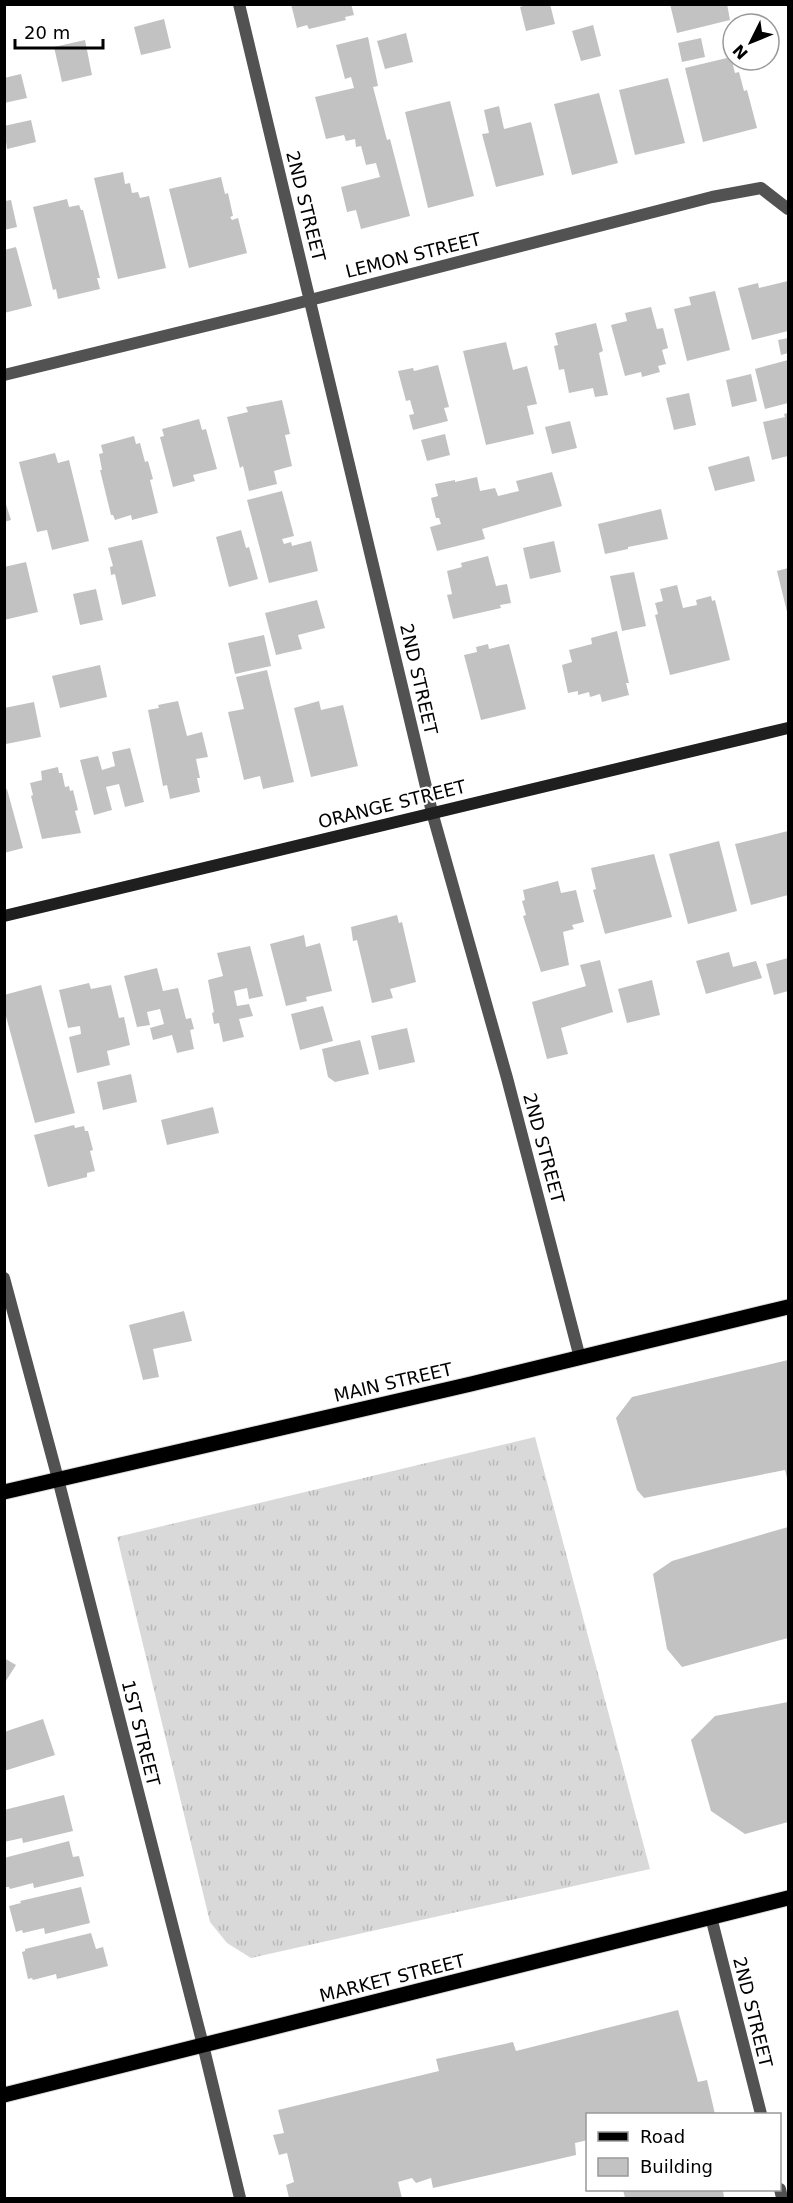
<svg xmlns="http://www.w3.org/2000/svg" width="793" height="2203" viewBox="0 0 793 2203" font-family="'DejaVu Sans',sans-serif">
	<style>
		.grass { fill: url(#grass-tufts) }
		.building { fill: #c2c2c2 }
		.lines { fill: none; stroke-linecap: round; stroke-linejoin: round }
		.primary-casing { stroke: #dbdbdb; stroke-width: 17 }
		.street { stroke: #525252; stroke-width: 12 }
		.secondary { stroke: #1f1f1f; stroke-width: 12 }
		.primary { stroke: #000; stroke-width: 15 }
		.labels { text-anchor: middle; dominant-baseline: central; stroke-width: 4.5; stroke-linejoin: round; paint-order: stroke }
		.street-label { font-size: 18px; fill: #000; stroke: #fff }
	</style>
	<defs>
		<pattern id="grass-tufts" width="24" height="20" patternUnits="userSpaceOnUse" patternTransform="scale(1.5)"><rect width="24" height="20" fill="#d9d9d9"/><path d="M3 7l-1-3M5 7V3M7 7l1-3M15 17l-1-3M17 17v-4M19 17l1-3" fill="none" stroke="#b8b8b8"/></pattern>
	</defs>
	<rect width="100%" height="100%" fill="#fff"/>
	<path class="grass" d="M 535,1437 L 650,1869 L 251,1958 L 227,1943 L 210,1922 L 117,1537 Z"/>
	<path class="building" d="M 291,4 L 351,4 L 354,15 L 345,17 L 346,20 L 309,29 L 307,25 L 297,28 Z
		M 528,4 L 550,4 L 555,24 L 526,31 L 520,7 Z
		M 670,4 L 727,4 L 730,20 L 677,33 Z
		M 164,19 L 171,48 L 141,55 L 134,27 Z
		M 593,25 L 601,56 L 581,61 L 572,31 Z
		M 406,33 L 413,62 L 385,69 L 377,41 Z
		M 368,37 L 378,86 L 373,87 L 387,140 L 390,139 L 410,216 L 361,229 L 356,210 L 347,212 L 341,187 L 380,177 L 376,163 L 366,165 L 361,146 L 356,147 L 355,139 L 346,141 L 344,135 L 326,139 L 315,97 L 354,88 L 351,77 L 345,79 L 336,45 Z
		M 701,38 L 705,57 L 682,62 L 678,43 Z
		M 85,40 L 92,75 L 62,82 L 54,47 Z
		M 731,57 L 735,73 L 739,72 L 744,91 L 747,90 L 757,128 L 703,142 L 685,68 Z
		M 21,74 L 27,98 L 4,103 L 4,78 Z
		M 668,78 L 685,143 L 635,155 L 619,90 Z
		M 599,93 L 618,163 L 572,175 L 554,104 Z
		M 450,101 L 474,196 L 428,208 L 405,112 Z
		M 499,106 L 504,129 L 531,122 L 544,175 L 496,187 L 482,134 L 489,133 L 484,110 Z
		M 31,120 L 36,142 L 7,149 L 4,126 Z
		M 123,172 L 125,184 L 130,183 L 132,193 L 138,192 L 140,198 L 149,196 L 166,268 L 118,279 L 94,178 Z
		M 221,177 L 225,194 L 228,193 L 233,216 L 230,217 L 232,220 L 238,218 L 247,253 L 189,268 L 169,189 Z
		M 67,199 L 69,207 L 79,205 L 81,210 L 83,210 L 100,278 L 97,278 L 100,289 L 58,299 L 56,289 L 53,290 L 33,207 Z
		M 11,200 L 17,227 L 4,230 L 4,201 Z
		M 16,247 L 32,306 L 4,313 L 4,250 Z
		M 788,281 L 788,331 L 752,340 L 738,288 L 758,283 L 759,288 Z
		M 715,291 L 730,350 L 687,361 L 674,309 L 691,305 L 689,297 Z
		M 651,307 L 657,329 L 663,328 L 668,348 L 662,350 L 666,364 L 658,366 L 660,372 L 642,377 L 641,372 L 625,376 L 611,325 L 627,321 L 625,313 Z
		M 596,323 L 603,351 L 599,353 L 608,395 L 595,397 L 593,388 L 569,393 L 564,369 L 559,370 L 554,346 L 558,345 L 555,333 Z
		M 788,338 L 788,353 L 781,355 L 778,340 Z
		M 506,342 L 513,370 L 527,366 L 537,404 L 527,406 L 534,434 L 486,445 L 463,351 Z
		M 788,360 L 788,403 L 765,409 L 755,369 Z
		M 438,365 L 449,407 L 444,408 L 448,421 L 413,430 L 409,415 L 414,414 L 410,400 L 406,401 L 398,371 L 413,368 L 414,371 Z
		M 751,374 L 757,401 L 732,407 L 726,380 Z
		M 689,393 L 696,425 L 674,430 L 666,398 Z
		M 282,400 L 290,434 L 285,435 L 292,466 L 274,471 L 277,484 L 249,491 L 243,466 L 240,468 L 227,417 L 248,412 L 246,407 Z
		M 788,413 L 788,456 L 772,460 L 763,422 L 785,417 L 784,414 Z
		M 199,419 L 202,430 L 206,429 L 217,469 L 193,475 L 195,481 L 173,487 L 160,437 L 164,436 L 162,429 Z
		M 570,421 L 577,448 L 552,454 L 545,427 Z
		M 445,434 L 450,455 L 427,461 L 421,440 Z
		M 134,436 L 136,444 L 140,443 L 145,462 L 148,461 L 153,479 L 150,480 L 158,513 L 132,520 L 131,515 L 115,520 L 113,515 L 111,515 L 100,470 L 102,470 L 99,454 L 103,453 L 101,445 Z
		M 55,453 L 58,463 L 69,460 L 89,541 L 52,550 L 47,530 L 37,532 L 19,462 Z
		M 749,456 L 755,481 L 715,491 L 708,467 Z
		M 552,472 L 562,506 L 482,529 L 485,539 L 437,551 L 430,527 L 441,524 L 439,518 L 436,518 L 431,498 L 438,496 L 435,484 L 455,480 L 455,482 L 477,477 L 480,491 L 495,488 L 498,496 L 519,491 L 516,481 Z
		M 282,491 L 294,536 L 282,539 L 284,544 L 291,542 L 292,546 L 311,541 L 318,571 L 269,583 L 247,500 Z
		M 4,498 L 11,520 L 4,522 Z
		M 661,509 L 668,539 L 628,547 L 628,549 L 605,554 L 598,524 Z
		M 241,530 L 246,548 L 249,547 L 258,579 L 229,587 L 216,537 Z
		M 142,540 L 156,596 L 122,605 L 115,574 L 111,575 L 110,567 L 113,566 L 108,548 Z
		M 554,541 L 561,572 L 530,579 L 523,548 Z
		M 488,556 L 496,586 L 507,584 L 511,603 L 500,605 L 501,608 L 453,619 L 447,595 L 452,594 L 447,571 L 462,567 L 461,563 Z
		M 26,562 L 38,612 L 4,620 L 4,567 Z
		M 788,568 L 788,616 L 777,571 Z
		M 634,572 L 646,626 L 622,631 L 610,576 Z
		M 677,585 L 683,608 L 697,605 L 696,600 L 711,596 L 712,601 L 715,600 L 730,660 L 670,675 L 655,615 L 658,614 L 655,603 L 663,601 L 660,589 Z
		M 96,589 L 103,620 L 80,625 L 73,594 Z
		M 317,600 L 325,628 L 298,635 L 302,649 L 276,655 L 265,613 Z
		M 617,631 L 629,683 L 626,683 L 629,695 L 602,702 L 600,694 L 590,697 L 589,692 L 578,695 L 578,691 L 568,693 L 562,665 L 572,662 L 569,650 L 592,644 L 591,638 Z
		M 264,635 L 271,666 L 235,674 L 228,643 Z
		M 488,644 L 489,649 L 509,644 L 526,709 L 481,720 L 464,655 L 477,652 L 476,647 Z
		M 100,665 L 107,697 L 60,708 L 52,676 Z
		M 267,670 L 294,782 L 263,789 L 260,776 L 244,780 L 228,712 L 244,709 L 236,677 Z
		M 178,701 L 187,736 L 202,732 L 208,757 L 196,759 L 200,778 L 197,778 L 200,792 L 170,799 L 167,785 L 163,786 L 148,710 L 159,708 L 158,705 Z
		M 319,701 L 321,710 L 343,705 L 358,766 L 311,777 L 294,708 Z
		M 34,702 L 41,737 L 6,744 L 4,708 Z
		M 130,748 L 144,802 L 125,807 L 119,784 L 106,787 L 112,810 L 94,815 L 80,760 L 98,756 L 102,770 L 115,766 L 112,752 Z
		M 58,767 L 59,773 L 62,773 L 65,787 L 69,786 L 70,791 L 73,790 L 78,810 L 75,811 L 81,833 L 42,839 L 31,796 L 33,795 L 30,783 L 42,780 L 41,771 Z
		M 7,789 L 23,848 L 4,853 L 4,790 Z
		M 788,831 L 788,895 L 751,905 L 735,844 Z
		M 719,841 L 737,911 L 688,924 L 669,854 Z
		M 654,854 L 672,917 L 605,934 L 593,890 L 596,889 L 591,868 Z
		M 558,881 L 561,893 L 576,890 L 584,922 L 572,925 L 574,929 L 563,932 L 569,965 L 541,972 L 523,916 L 526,915 L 522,901 L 525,900 L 523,890 Z
		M 397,915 L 399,923 L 402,922 L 416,982 L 390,989 L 393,998 L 372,1003 L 357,940 L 353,941 L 351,927 Z
		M 304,935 L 306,947 L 320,943 L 332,991 L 306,997 L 307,1001 L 286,1006 L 270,944 Z
		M 250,946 L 263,996 L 249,999 L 247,988 L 234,991 L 237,1006 L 249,1004 L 253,1016 L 239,1019 L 244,1037 L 223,1042 L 219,1023 L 214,1024 L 212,1013 L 214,1012 L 208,980 L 223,976 L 217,953 Z
		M 729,952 L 733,967 L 756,961 L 762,978 L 706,994 L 696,961 Z
		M 788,958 L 788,991 L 774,995 L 766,964 Z
		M 600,960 L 613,1012 L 561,1028 L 568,1054 L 547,1059 L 532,1002 L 586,986 L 580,965 Z
		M 157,968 L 163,991 L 178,988 L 186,1019 L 191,1018 L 194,1029 L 190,1030 L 194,1049 L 177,1053 L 172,1035 L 153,1040 L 150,1028 L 164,1024 L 160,1009 L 147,1012 L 150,1025 L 137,1027 L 124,976 Z
		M 652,980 L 660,1015 L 627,1023 L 618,989 Z
		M 89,983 L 91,989 L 111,985 L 119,1018 L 124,1017 L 130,1045 L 107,1051 L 110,1065 L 77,1073 L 69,1037 L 81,1034 L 80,1026 L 68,1028 L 59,990 Z
		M 41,985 L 75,1113 L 35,1123 L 4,1009 L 4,995 Z
		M 323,1006 L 333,1041 L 300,1050 L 291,1014 Z
		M 407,1028 L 415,1062 L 379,1070 L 371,1036 Z
		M 360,1040 L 369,1074 L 335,1082 L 328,1077 L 322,1049 Z
		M 131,1074 L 137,1102 L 103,1110 L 97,1082 Z
		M 213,1107 L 219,1133 L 167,1145 L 161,1120 Z
		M 74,1125 L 75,1128 L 84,1126 L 85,1131 L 88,1131 L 93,1150 L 90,1151 L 95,1171 L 87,1173 L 87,1177 L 48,1187 L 34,1135 Z
		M 184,1311 L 192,1341 L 153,1349 L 159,1377 L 143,1380 L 129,1325 Z
		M 788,1360 L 788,1482 L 785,1470 L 644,1498 L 637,1490 L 616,1418 L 632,1397 Z
		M 788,1527 L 788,1638 L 682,1667 L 667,1649 L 653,1574 L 672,1561 Z
		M 4,1658 L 16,1665 L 4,1684 Z
		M 788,1702 L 788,1822 L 745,1834 L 711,1811 L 691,1740 L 715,1716 Z
		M 43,1719 L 55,1755 L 4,1771 L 4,1732 Z
		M 64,1795 L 73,1831 L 23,1843 L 22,1838 L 4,1842 L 4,1810 Z
		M 69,1841 L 73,1857 L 79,1856 L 84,1876 L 34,1888 L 33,1883 L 10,1889 L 9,1887 L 5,1887 L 4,1858 Z
		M 81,1887 L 90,1923 L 45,1934 L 44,1928 L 23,1933 L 22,1930 L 16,1932 L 9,1906 L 21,1903 L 20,1901 Z
		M 91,1933 L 96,1949 L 103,1947 L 108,1966 L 57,1979 L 56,1974 L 33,1980 L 32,1978 L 28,1979 L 22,1952 L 25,1951 L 25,1949 Z
		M 678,2010 L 698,2082 L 707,2080 L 715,2114 L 588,2114 L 588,2140 L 575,2143 L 576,2155 L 433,2188 L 431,2178 L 416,2183 L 412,2178 L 398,2182 L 402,2198 L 289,2198 L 286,2185 L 294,2182 L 287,2153 L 279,2155 L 273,2135 L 284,2133 L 278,2110 L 439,2071 L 436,2059 L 513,2042 L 516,2051 Z
		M 623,2190 L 723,2190 L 724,2198 L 625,2198 Z"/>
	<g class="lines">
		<defs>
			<path id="primary" d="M 4,1492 L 471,1384 L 788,1307
				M 4,2095 L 788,1898"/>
		</defs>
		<use href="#primary" class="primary-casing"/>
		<path class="street" d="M 239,4 L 432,812 L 507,1078 L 580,1358
			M 4,375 L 275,309 L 712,197 L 761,188 L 788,209
			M 4,1278 L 58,1479 L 203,2045 L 240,2198
			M 711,1917 L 761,2114
			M 780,2189 L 782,2198"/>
		<path class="secondary" d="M 4,916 L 788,728"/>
		<use href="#primary" class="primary"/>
	</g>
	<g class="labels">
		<g class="street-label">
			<text transform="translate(306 206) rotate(76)">2ND STREET</text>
			<text transform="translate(413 255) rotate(-14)">LEMON STREET</text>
			<text transform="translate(419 679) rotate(77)">2ND STREET</text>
			<text transform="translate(392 804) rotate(-14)">ORANGE STREET</text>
			<text transform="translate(544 1148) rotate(75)">2ND STREET</text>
			<text transform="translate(393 1382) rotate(-13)">MAIN STREET</text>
			<text transform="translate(141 1733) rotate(76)">1ST STREET</text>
			<text transform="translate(392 1978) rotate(-14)">MARKET STREET</text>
			<text transform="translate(753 2012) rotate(76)">2ND STREET</text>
		</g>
	</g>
	<rect width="793" height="2203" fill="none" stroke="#000000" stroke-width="12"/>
	<rect x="586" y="2113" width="195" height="78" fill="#ffffff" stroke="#999999" stroke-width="1.5"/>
	<rect x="598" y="2132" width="30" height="9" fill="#000000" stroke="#999999" stroke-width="1.5"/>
	<text x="640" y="2143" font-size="18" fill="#000000">Road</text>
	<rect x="598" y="2158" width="30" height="18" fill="#c2c2c2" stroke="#999999" stroke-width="1.5"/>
	<text x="640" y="2173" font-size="18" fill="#000000">Building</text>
	<g transform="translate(751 42) rotate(227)"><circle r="28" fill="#ffffff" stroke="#999999" stroke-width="1.5"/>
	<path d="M0-4.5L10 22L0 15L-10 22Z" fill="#000000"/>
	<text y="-9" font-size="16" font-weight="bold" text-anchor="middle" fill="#000000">N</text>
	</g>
	<path d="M15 39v9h88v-9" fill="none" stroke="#000000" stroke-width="3"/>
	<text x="24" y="39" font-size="18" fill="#000000" stroke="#ffffff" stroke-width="4.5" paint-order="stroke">20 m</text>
</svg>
